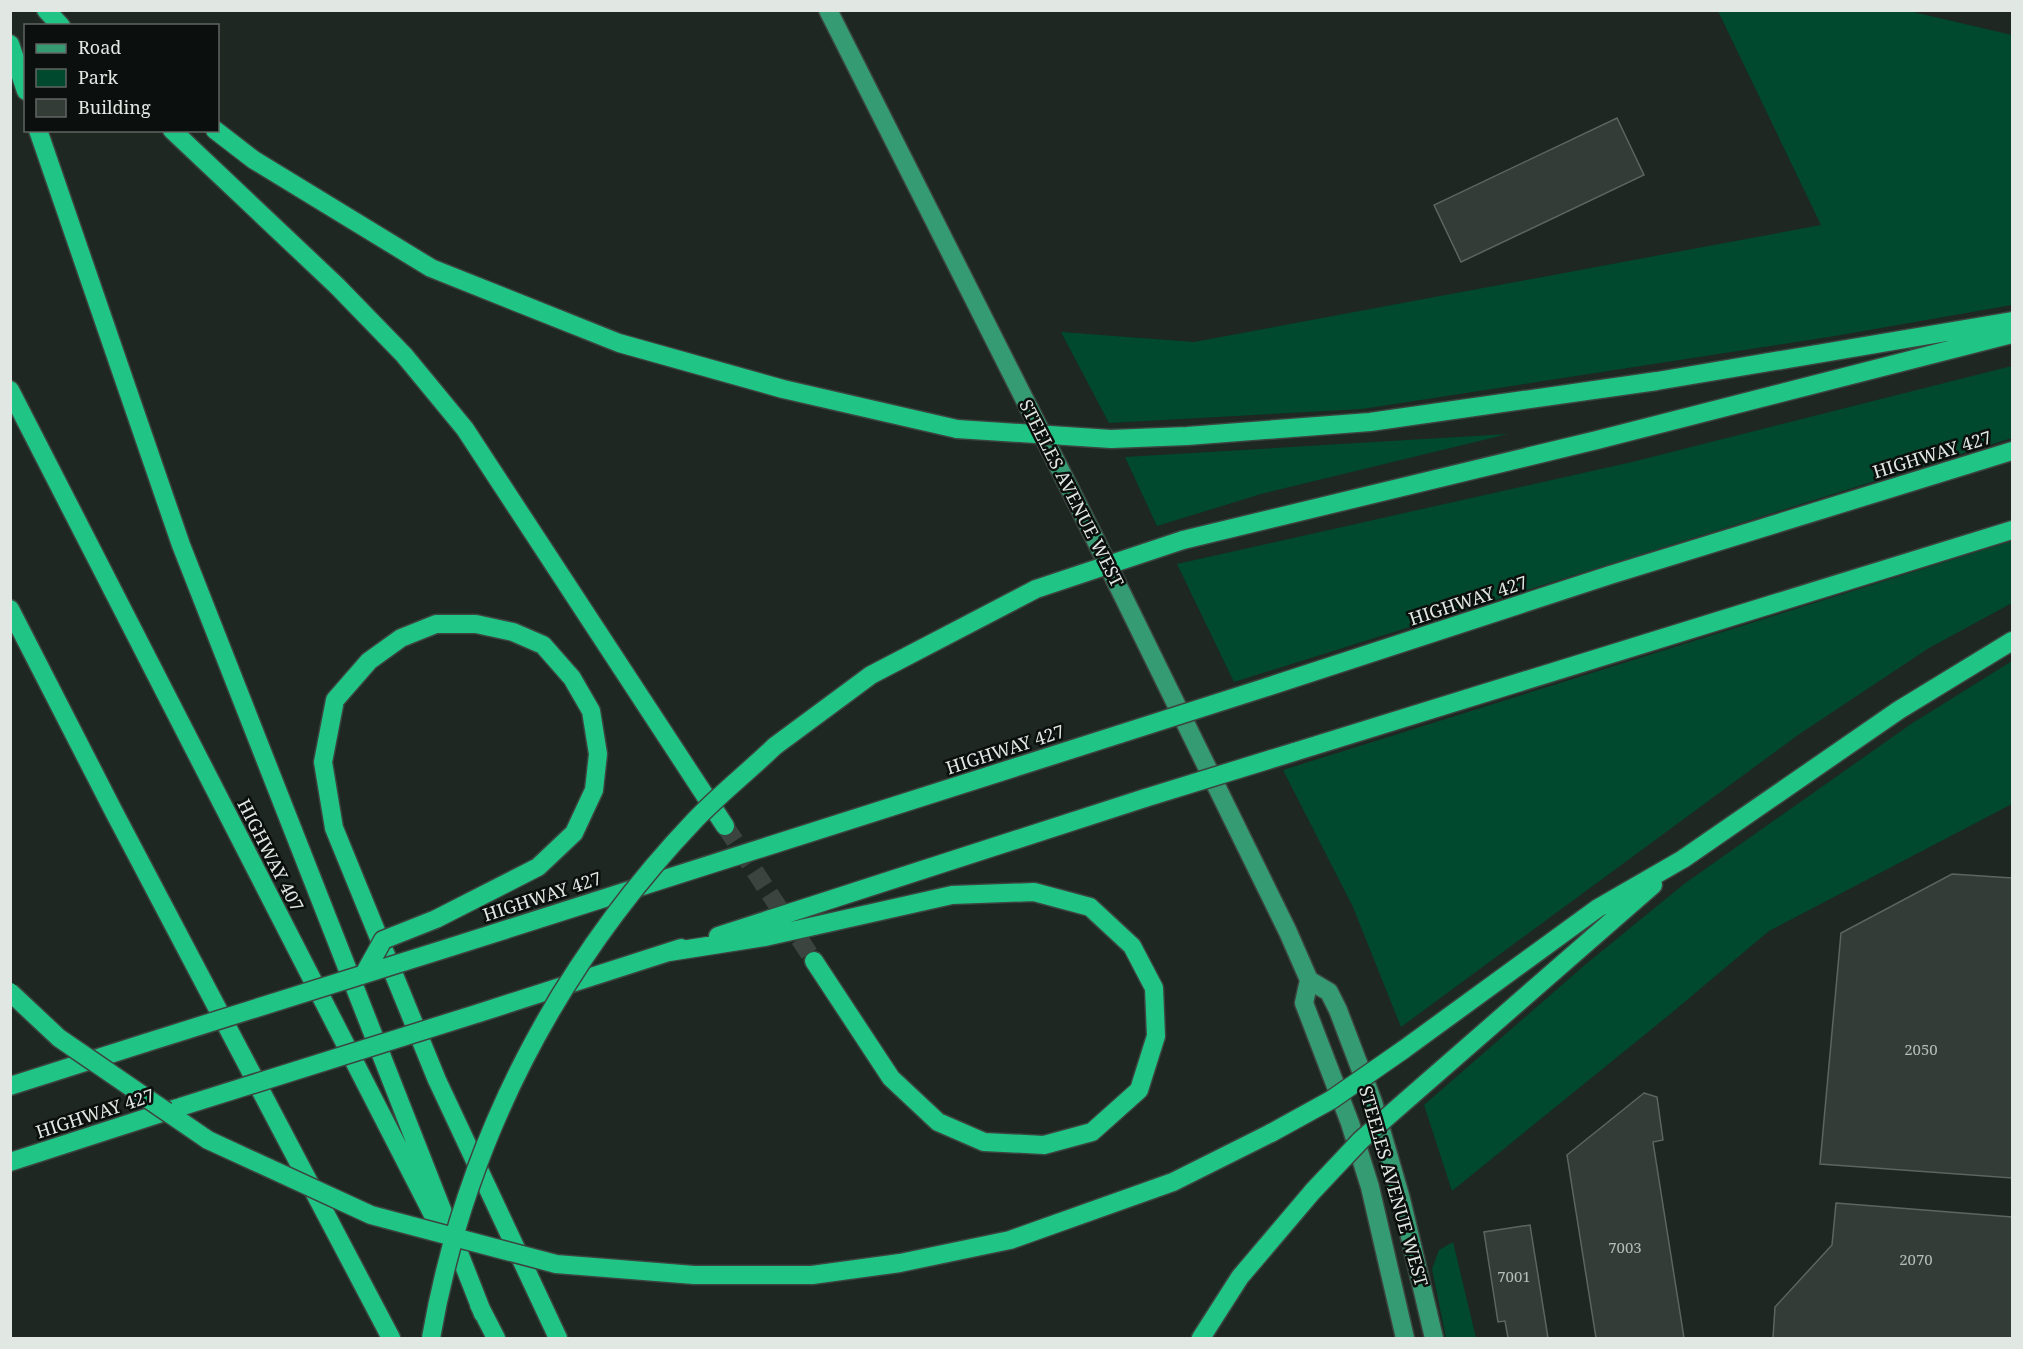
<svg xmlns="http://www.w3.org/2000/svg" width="2023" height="1349" viewBox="0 0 2023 1349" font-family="'Noto Serif',serif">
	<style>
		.green { fill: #01492e }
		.building { fill: #333c37; stroke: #5b6660; stroke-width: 1.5 }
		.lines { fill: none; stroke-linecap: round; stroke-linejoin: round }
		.highway-tunnel { stroke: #3b443f; stroke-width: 18; stroke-dasharray: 18 9; stroke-linecap: butt }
		.major-casing { stroke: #3c4440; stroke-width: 21 }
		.highway-casing { stroke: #3c4440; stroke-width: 21 }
		.major { stroke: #359b73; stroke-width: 18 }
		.highway { stroke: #20c485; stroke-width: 18 }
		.highway-bridge-casing { stroke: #3c4440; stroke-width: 21; stroke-linecap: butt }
		.highway-bridge { stroke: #20c485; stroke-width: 18 }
		.labels { text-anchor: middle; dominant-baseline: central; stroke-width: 5; stroke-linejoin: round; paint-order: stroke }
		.number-label { font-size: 15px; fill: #b6bdb9 }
		.street-label { font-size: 18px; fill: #e1e8e4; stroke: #0b0f0d }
	</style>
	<rect width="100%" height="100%" fill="#1e2722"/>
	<path class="green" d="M 1718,11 L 1909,11 L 2012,35 L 2012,305 L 1829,337 L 1362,409 L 1109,423 L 1061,332 L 1194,342 L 1821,225 Z
		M 2012,366 L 2012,438 L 1234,682 L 1177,564 L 1632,462 Z
		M 1508,434 L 1261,494 L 1157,526 L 1125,457 Z
		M 2012,541 L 2012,603 L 1929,648 L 1798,735 L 1401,1027 L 1353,907 L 1283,770 Z
		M 2012,661 L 2012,804 L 1769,931 L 1669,1015 L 1452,1191 L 1424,1105 L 1586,964 L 1684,884 L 1911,724 Z
		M 1453,1242 L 1476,1338 L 1446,1338 L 1432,1269 L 1439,1250 Z"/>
	<path class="building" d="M 1617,118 L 1644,175 L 1461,262 L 1434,205 Z
		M 1952,874 L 2012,878 L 2012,1178 L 1820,1164 L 1841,933 Z
		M 1644,1093 L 1657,1097 L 1663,1140 L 1653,1142 L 1684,1338 L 1596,1338 L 1567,1155 Z
		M 1836,1203 L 2012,1217 L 2012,1338 L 1773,1338 L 1775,1307 L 1832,1245 Z
		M 1530,1225 L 1548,1338 L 1508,1338 L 1505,1321 L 1498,1322 L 1484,1232 Z"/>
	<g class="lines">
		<path class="highway-tunnel" d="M 725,826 L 814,961"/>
		<defs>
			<path id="major" d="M 828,10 L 1094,537 L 1288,932 L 1309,980 L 1304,1003 L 1350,1123 L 1370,1187 L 1405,1338
				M 1309,980 L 1329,992 L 1338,1010 L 1373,1102 L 1401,1199 L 1434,1338"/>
			<path id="highway" d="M 46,10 L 61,26
				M 10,44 L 26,91
				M 38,130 L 181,545 L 483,1314
				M 172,130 L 337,286 L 404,355 L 465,429 L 725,826
				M 215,130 L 254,160 L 431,268 L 619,343 L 783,389 L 957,429
				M 10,390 L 435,1219
				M 1111,439 L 1187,436 L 1370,422 L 1657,381 L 2012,321
				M 1183,540 L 1597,440 L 2012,334
				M 10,609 L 114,812 L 391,1338
				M 1267,687 L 1610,575 L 2012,451
				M 775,746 L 871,675 L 1036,589
				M 1294,752 L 2012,530
				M 436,919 L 538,867 L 574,833 L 594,790 L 598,754 L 591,711 L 572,678 L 543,645 L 513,632 L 476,624 L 436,624 L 401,638 L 369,661 L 335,700 L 323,762 L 334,828 L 437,1080 L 558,1338
				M 718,936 L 1145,798
				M 451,947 L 1120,734
				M 669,952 L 765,937 L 952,895 L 1034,892 L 1090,907 L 1132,946 L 1154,988 L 1156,1036 L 1139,1090 L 1092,1132 L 1044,1145 L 984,1142 L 938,1122 L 891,1078 L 814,961
				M 479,1013 L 681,948
				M 1403,1050 L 1598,908 L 1683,859 L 1899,710 L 2012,641
				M 10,1086 L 145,1043
				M 1410,1097 L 1653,885
				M 10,1162 L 177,1108
				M 812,1275 L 900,1263 L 1010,1240 L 1173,1182 L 1271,1133
				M 479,1305 L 496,1338
				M 1201,1338 L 1240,1277 L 1313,1191"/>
		</defs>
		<use href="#major" class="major-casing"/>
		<use href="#highway" class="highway-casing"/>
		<use href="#major" class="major"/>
		<use href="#highway" class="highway"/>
		<defs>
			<path id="highway-bridge" d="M 957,429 L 1111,439
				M 1036,589 L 1183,540
				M 1120,734 L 1267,687
				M 1145,798 L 1294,752
				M 364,974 L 383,940 L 436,919
				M 10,992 L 59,1038 L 208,1140 L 371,1215 L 556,1264 L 694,1275 L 812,1275
				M 145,1043 L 451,947
				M 180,1107 L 479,1013
				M 1271,1133 L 1331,1100 L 1403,1050
				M 1313,1191 L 1361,1140 L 1410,1097
				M 431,1338 C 465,1142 558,964 695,820 C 720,794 749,771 775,746"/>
		</defs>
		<use href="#highway-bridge" class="highway-bridge-casing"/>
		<use href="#highway-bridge" class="highway-bridge"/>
	</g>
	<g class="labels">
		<g class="number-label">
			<text x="1921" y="1049">2050</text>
			<text x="1625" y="1247">7003</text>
			<text x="1916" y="1259">2070</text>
			<text x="1514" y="1276">7001</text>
		</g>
		<g class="street-label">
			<text transform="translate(1932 454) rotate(-17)">HIGHWAY 427</text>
			<text transform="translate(1072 493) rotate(63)">STEELES AVENUE WEST</text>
			<text transform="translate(1468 600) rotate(-18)">HIGHWAY 427</text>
			<text transform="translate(1005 749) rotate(-18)">HIGHWAY 427</text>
			<text transform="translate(271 855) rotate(63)">HIGHWAY 407</text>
			<text transform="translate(542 896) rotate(-18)">HIGHWAY 427</text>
			<text transform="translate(95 1113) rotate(-18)">HIGHWAY 427</text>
			<text transform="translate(1394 1186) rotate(74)">STEELES AVENUE WEST</text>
		</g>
	</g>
	<rect width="2023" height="1349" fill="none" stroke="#e1e8e4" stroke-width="24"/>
	<rect x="24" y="24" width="195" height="108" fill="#0b0f0d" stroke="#616663" stroke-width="1.5"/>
	<rect x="36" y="44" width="30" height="9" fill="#359b73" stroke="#616663" stroke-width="1.5"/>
	<text x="78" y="54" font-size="18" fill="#e1e8e4">Road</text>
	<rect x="36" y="69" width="30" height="18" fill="#01492e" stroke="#616663" stroke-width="1.5"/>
	<text x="78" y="84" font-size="18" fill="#e1e8e4">Park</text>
	<rect x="36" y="99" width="30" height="18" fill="#333c37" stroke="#616663" stroke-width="1.5"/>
	<text x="78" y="114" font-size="18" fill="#e1e8e4">Building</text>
</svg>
